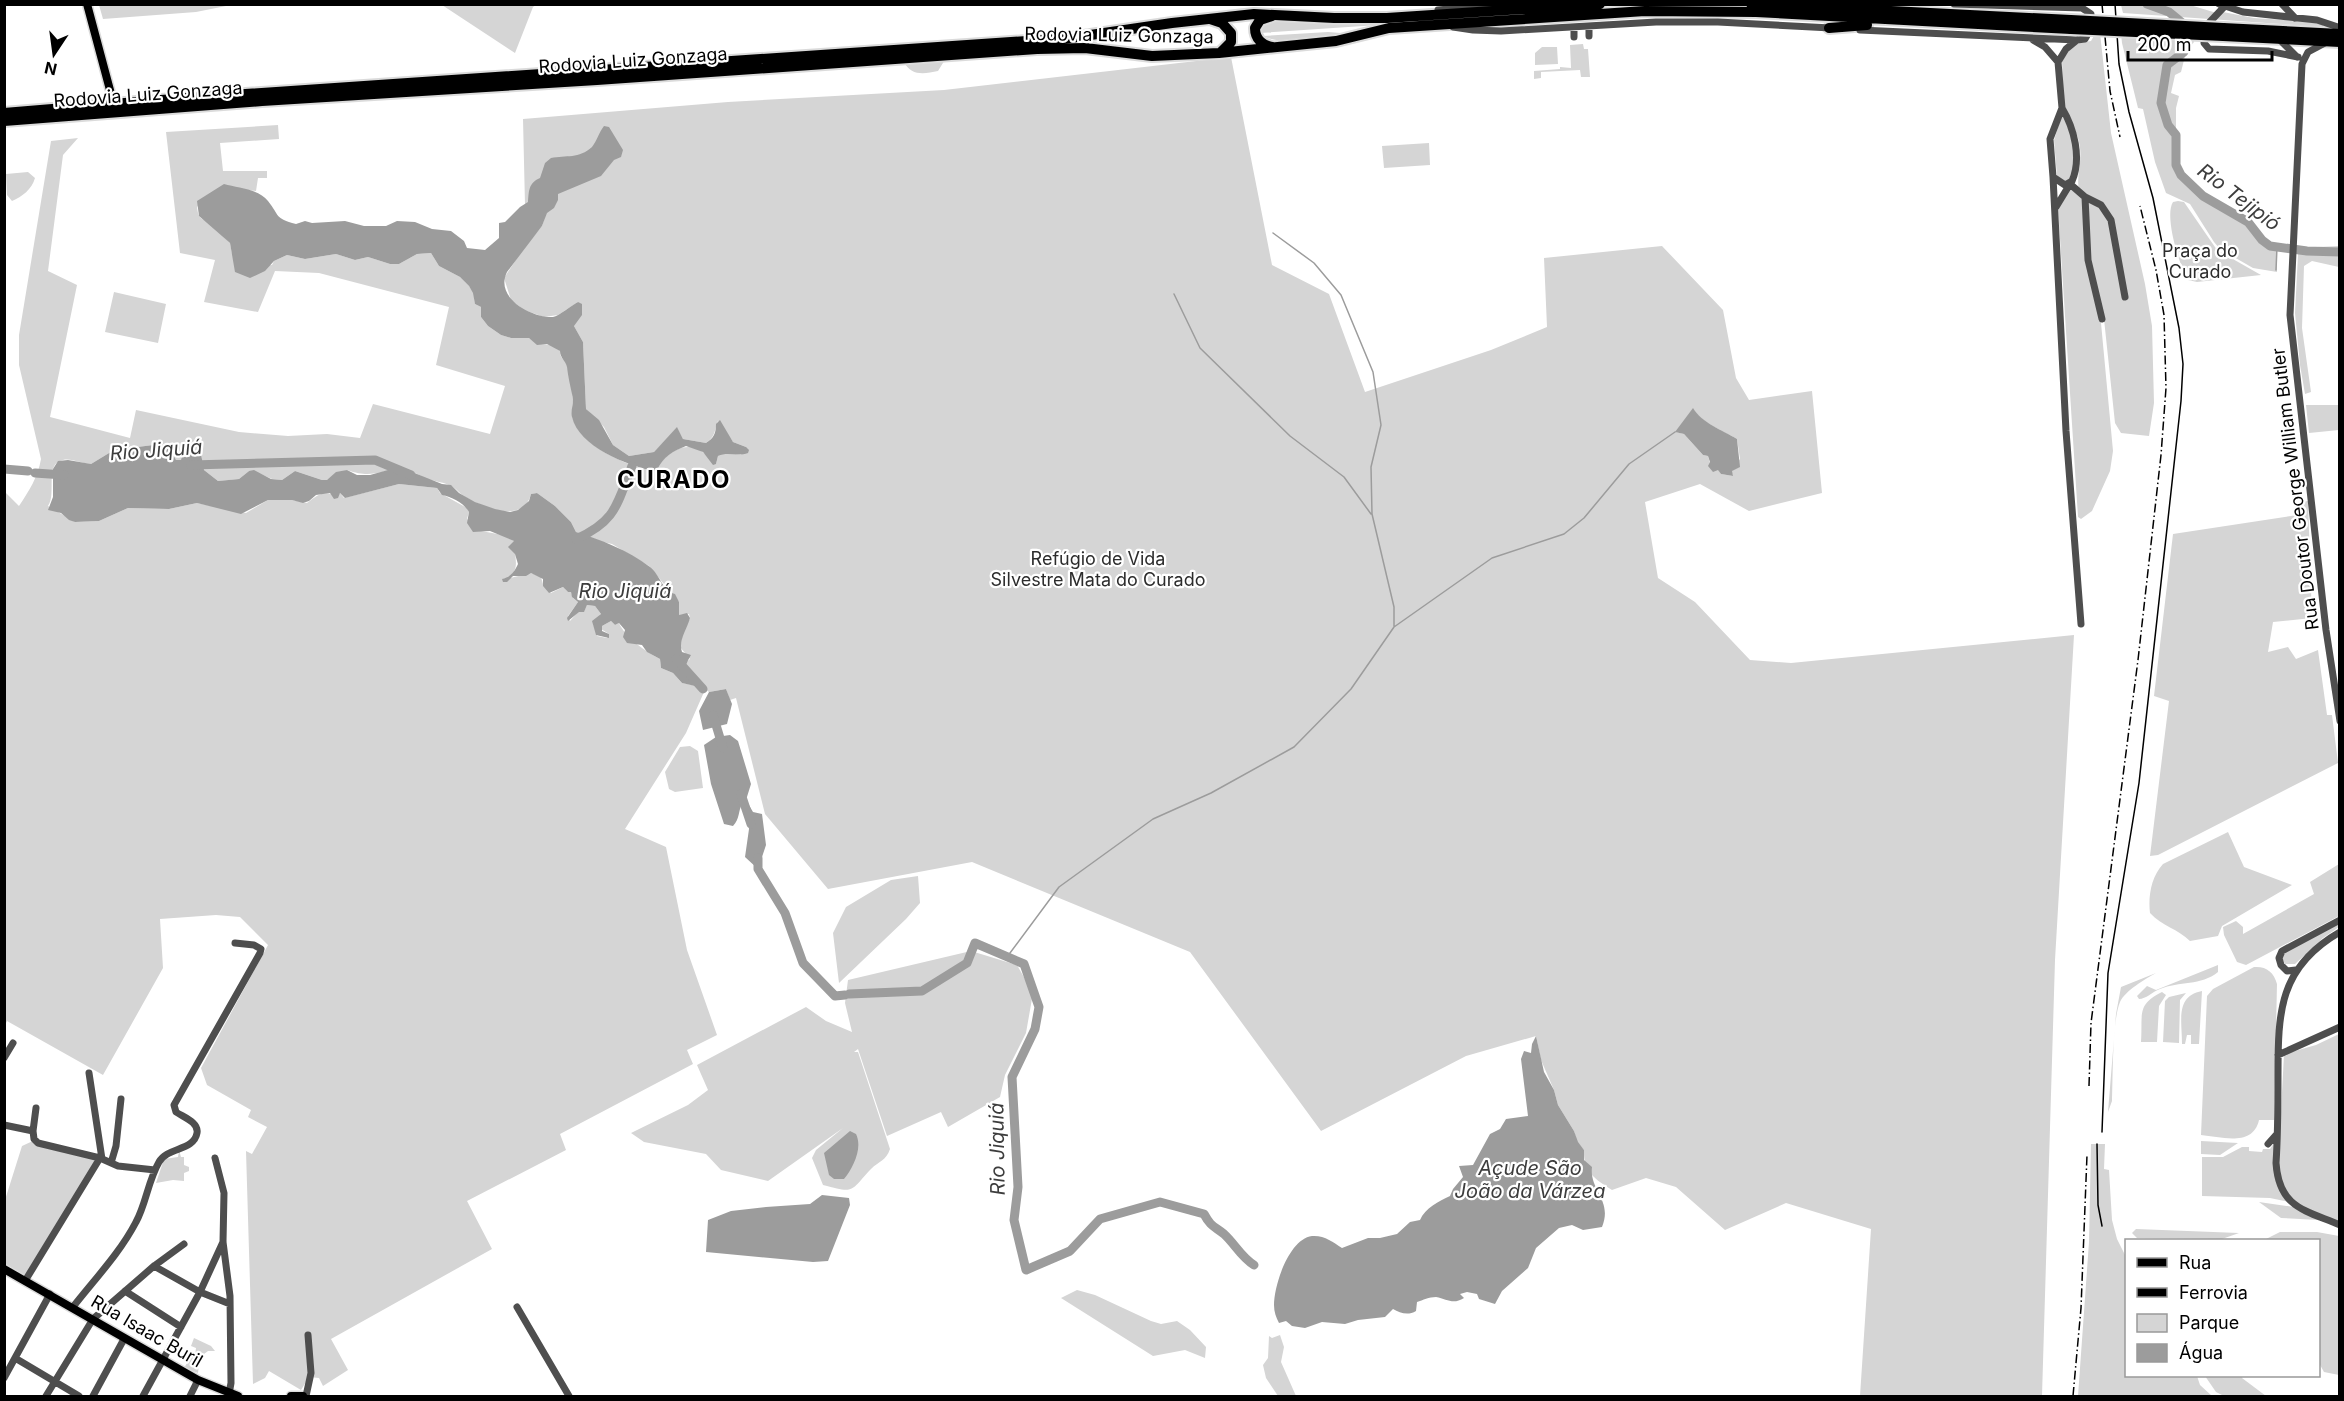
<svg xmlns="http://www.w3.org/2000/svg" width="2344" height="1401" viewBox="0 0 2344 1401" font-family="Inter,sans-serif">
	<style>
		.green { fill: #d5d5d5; fill-rule: evenodd }
		.water { fill: #9c9c9c }
		.lines { fill: none; stroke-linecap: round; stroke-linejoin: round }
		.stream { stroke: #9c9c9c; stroke-width: 1.5 }
		.river { stroke: #9c9c9c; stroke-width: 9 }
		.major-casing { stroke: #dbdbdb; stroke-width: 11 }
		.highway-casing { stroke: #dbdbdb; stroke-width: 14 }
		.minor { stroke: #4e4e4e; stroke-width: 7 }
		.major { stroke: #000; stroke-width: 8 }
		.highway { stroke: #000; stroke-width: 10 }
		.tram { stroke: #000; stroke-width: 1.5 }
		.rail { stroke: #000; stroke-width: 1.5; stroke-dasharray: 9 3 1.5 3; stroke-linecap: butt }
		.highway-bridge-casing { stroke: #dbdbdb; stroke-width: 14; stroke-linecap: butt }
		.highway-bridge { stroke: #000; stroke-width: 10 }
		.labels { text-anchor: middle; dominant-baseline: central; stroke-width: 4.5; stroke-linejoin: round; paint-order: stroke }
		.street-label { font-size: 18px; fill: #000; stroke: #fff }
		.park-label { font-size: 18px; fill: #2c2c2c; stroke: #fff }
		.water-label { font-size: 20px; font-style: italic; fill: #3d3d3d; stroke: #fff }
		.district-label { font-size: 24px; font-weight: bold; letter-spacing: 1.5px; fill: #000; stroke: #fff }
	</style>
	<rect width="100%" height="100%" fill="#fff"/>
	<path class="green" d="M 99,5 L 99,4 L 231,5 L 196,12 L 103,19 Z
		M 442,5 L 536,4 L 536,5 L 533,7 L 515,53 Z
		M 2121,5 L 2190,5 L 2220,14 L 2223,12 L 2254,18 L 2315,22 L 2323,24 L 2323,27 L 2123,13 Z
		M 1271,19 L 1390,20 L 1393,24 L 1260,33 L 1264,23 Z
		M 1328,32 L 1353,34 C 1328,37 1285,47 1263,36 Z
		M 2100,33 L 2111,133 L 2145,284 L 2152,326 L 2154,403 L 2149,436 L 2121,433 L 2115,423 L 2104,319 L 2090,259 L 2086,194 L 2079,190 C 2076,176 2082,162 2080,148 C 2078,130 2070,123 2065,108 C 2061,94 2063,75 2062,61 L 2074,44 L 2091,41 L 2095,34 Z
		M 2121,33 L 2192,37 L 2194,42 L 2186,52 L 2181,72 L 2175,75 L 2171,93 L 2179,96 L 2176,108 L 2176,165 L 2181,175 L 2203,196 L 2248,222 L 2262,240 L 2277,247 L 2277,272 L 2253,268 L 2220,249 L 2214,242 L 2190,204 L 2166,193 L 2155,162 L 2143,109 L 2138,108 L 2122,43 Z
		M 1583,44 L 1584,49 L 1588,49 L 1590,77 L 1581,77 L 1580,70 L 1541,72 L 1541,78 L 1534,79 L 1534,71 L 1560,69 L 1560,67 L 1571,68 L 1570,45 Z
		M 1542,47 L 1557,47 L 1558,64 L 1535,65 L 1535,53 Z
		M 1231,57 L 1272,265 L 1329,294 L 1365,392 L 1491,350 L 1547,327 L 1544,258 L 1662,246 L 1723,310 L 1736,378 L 1749,400 L 1812,391 L 1822,493 L 1749,511 L 1700,484 L 1645,502 L 1658,578 L 1695,602 L 1750,660 L 1791,663 L 2074,635 L 2055,960 L 2042,1396 L 1860,1396 L 1871,1229 L 1786,1203 L 1725,1230 L 1676,1187 L 1646,1178 L 1612,1190 C 1595,1179 1583,1172 1584,1150 L 1577,1142 L 1574,1131 L 1558,1105 L 1554,1090 L 1541,1060 L 1536,1036 L 1466,1056 L 1321,1131 L 1190,952 L 972,862 L 828,889 L 765,814 L 736,698 L 730,700 L 726,689 L 709,692 C 702,686 690,678 685,671 L 686,662 L 690,659 L 680,647 L 683,633 L 690,618 L 689,614 L 679,615 L 679,602 L 649,566 L 612,544 L 594,540 L 576,532 L 571,522 L 555,506 L 537,493 L 531,494 C 523,525 482,507 464,496 C 459,493 454,486 449,485 C 442,482 434,481 427,479 C 420,476 414,471 405,470 C 380,468 375,480 347,470 L 327,480 L 322,480 L 295,471 L 282,480 L 272,479 L 254,471 L 249,471 L 239,479 L 218,481 L 204,470 L 201,454 L 187,447 L 185,442 L 181,460 L 176,460 L 161,444 L 114,450 L 91,464 C 82,464 72,458 63,460 C 44,463 57,494 48,506 L 75,522 L 99,521 L 128,508 L 169,509 L 197,503 L 246,513 L 268,500 L 292,500 L 307,503 C 318,495 323,490 337,496 L 340,493 L 344,498 L 399,484 L 437,488 L 440,493 L 467,508 L 469,512 L 467,519 L 481,531 L 503,535 L 514,541 C 514,558 523,573 502,580 L 531,573 L 541,577 L 543,584 L 551,593 L 563,587 L 568,592 L 571,592 L 573,598 L 578,602 L 568,616 L 570,621 L 578,612 L 584,611 L 587,605 L 595,606 L 601,614 L 593,623 L 597,636 L 607,638 L 609,634 L 601,629 L 602,626 L 611,621 L 615,625 L 619,623 C 625,637 646,652 660,659 L 661,668 L 673,673 L 682,683 L 697,686 L 704,692 L 686,733 L 625,829 L 666,847 L 687,950 L 717,1035 L 687,1050 L 693,1064 L 560,1134 L 566,1150 L 467,1201 L 492,1249 L 331,1339 L 348,1370 L 323,1386 L 319,1378 L 309,1377 L 301,1390 L 269,1371 L 265,1378 L 253,1384 L 246,1151 L 252,1154 L 267,1127 L 248,1117 L 251,1110 L 207,1085 L 201,1068 L 268,945 L 240,917 L 216,915 L 160,919 L 163,968 L 103,1075 L 7,1021 L 5,1025 L 5,492 L 19,506 C 29,491 38,477 41,459 L 19,365 L 19,335 L 51,141 L 78,138 L 63,155 L 48,271 L 77,285 L 50,417 L 130,438 L 136,410 L 239,432 L 288,436 L 327,434 L 360,438 L 373,404 L 490,434 L 505,386 L 436,365 L 449,307 L 319,273 L 275,271 L 258,312 L 204,302 L 215,260 L 180,253 L 166,132 L 278,125 L 279,139 L 220,143 L 223,171 L 267,171 L 267,178 L 258,178 L 256,191 L 248,190 L 207,196 L 197,207 C 198,215 199,219 207,221 L 230,243 L 232,254 L 272,265 L 274,261 L 287,255 L 305,259 L 336,254 L 355,260 L 368,257 L 390,264 L 399,264 L 417,254 L 431,253 L 439,266 L 460,277 L 469,286 L 474,293 L 475,304 L 481,307 L 481,317 L 488,326 L 501,335 L 511,338 L 529,338 L 541,344 L 552,345 L 560,351 C 560,358 563,358 566,363 C 569,369 571,387 573,395 C 574,403 570,412 573,419 C 583,447 625,465 653,471 C 664,458 679,441 698,449 C 704,452 710,460 716,464 L 718,456 L 725,452 L 741,455 L 746,447 L 733,442 L 718,421 C 714,431 716,436 706,443 L 683,439 L 677,428 L 654,452 L 629,456 L 613,445 L 604,427 L 586,409 L 583,342 L 574,326 L 578,302 L 558,315 L 544,317 L 524,310 L 511,300 L 504,278 L 523,249 L 542,226 L 545,217 L 525,205 L 523,119 L 728,102 L 944,90 ZM 1693,409 C 1703,424 1722,430 1737,439 L 1740,459 L 1731,471 L 1733,476 L 1721,474 L 1719,470 L 1711,467 L 1708,456 L 1703,455 L 1684,434 L 1676,432 Z
		M 946,58 L 938,71 C 924,74 911,76 904,62 Z
		M 2062,115 C 2072,133 2079,158 2073,178 L 2064,182 L 2057,176 L 2054,140 Z
		M 1429,143 L 1430,165 L 1384,168 L 1382,146 Z
		M 28,172 L 35,178 C 32,189 22,197 12,201 L 7,195 L 6,174 Z
		M 2069,188 L 2083,198 L 2090,281 L 2101,323 L 2113,451 L 2110,471 L 2092,511 L 2081,519 L 2078,517 L 2058,207 Z
		M 2178,201 L 2184,202 L 2217,250 L 2261,275 L 2197,282 L 2188,280 C 2179,265 2164,216 2173,202 Z
		M 2339,246 L 2339,267 L 2312,261 L 2304,266 L 2302,328 L 2311,392 L 2305,394 L 2300,365 L 2295,313 L 2298,254 L 2295,254 L 2295,248 Z
		M 114,292 L 166,304 L 158,343 L 105,332 Z
		M 2306,405 L 2339,405 L 2339,430 L 2309,433 Z
		M 2308,501 L 2312,618 L 2273,622 L 2268,652 L 2288,647 L 2296,659 L 2318,650 L 2327,715 L 2332,715 L 2338,763 L 2158,855 L 2150,856 L 2169,701 L 2154,696 L 2173,534 L 2297,515 L 2296,503 Z
		M 690,746 L 698,751 L 703,788 L 675,792 L 669,789 L 665,772 L 680,747 Z
		M 2228,832 L 2244,867 L 2292,885 L 2222,926 L 2218,936 L 2190,941 C 2178,929 2162,926 2150,913 C 2148,897 2151,877 2163,864 Z
		M 2339,864 L 2339,916 L 2246,965 L 2237,962 L 2224,935 L 2223,927 L 2236,921 L 2243,927 L 2243,934 L 2314,894 L 2310,882 Z
		M 918,876 L 920,903 L 906,919 L 839,983 L 833,933 L 846,907 L 891,880 Z
		M 2339,921 L 2339,927 L 2323,938 L 2295,964 L 2285,964 L 2282,958 L 2285,952 Z
		M 971,951 L 1017,965 L 1033,993 L 1026,1033 L 1005,1075 L 1000,1097 L 948,1127 L 941,1112 L 887,1136 L 858,1049 L 854,1052 L 858,1052 L 890,1149 C 886,1161 879,1161 871,1169 C 850,1191 856,1194 823,1185 L 812,1158 L 816,1150 L 843,1128 L 768,1181 L 721,1170 L 706,1154 L 644,1142 L 631,1133 L 688,1105 L 708,1090 L 697,1065 L 806,1007 L 826,1021 L 852,1032 L 845,1003 L 848,980 Z
		M 2218,965 L 2218,972 C 2201,986 2179,981 2160,989 C 2152,992 2146,999 2139,999 L 2137,996 L 2147,986 L 2156,990 Z
		M 2254,967 C 2266,966 2274,972 2277,984 L 2274,1120 L 2259,1120 C 2253,1147 2222,1137 2201,1135 L 2207,996 L 2213,989 Z
		M 2156,973 C 2145,979 2125,991 2120,1002 C 2112,1021 2113,1078 2112,1101 L 2108,1112 L 2116,1014 L 2121,987 Z
		M 2202,991 L 2199,1044 L 2191,1044 L 2191,1035 L 2187,1035 L 2185,1044 L 2182,1044 C 2182,1021 2175,996 2202,991 Z
		M 2162,992 L 2166,995 L 2159,1006 L 2157,1042 L 2141,1042 C 2143,1014 2136,1005 2162,992 Z
		M 2186,993 L 2180,1000 L 2179,1043 L 2163,1042 L 2165,1001 L 2169,997 Z
		M 2339,1034 L 2339,1224 C 2307,1209 2289,1208 2278,1170 L 2284,1054 L 2316,1045 Z
		M 35,1140 L 92,1154 L 95,1162 L 25,1281 L 5,1269 L 5,1200 L 22,1146 Z
		M 2276,1140 L 2274,1160 L 2289,1202 L 2270,1198 L 2202,1196 L 2202,1157 L 2223,1157 L 2242,1147 L 2249,1147 L 2249,1151 L 2262,1152 L 2263,1149 L 2270,1149 Z
		M 2201,1141 L 2238,1143 L 2220,1155 L 2201,1154 Z
		M 2091,1144 L 2105,1144 L 2104,1169 L 2109,1170 L 2112,1220 L 2117,1239 L 2126,1257 L 2126,1376 L 2197,1376 L 2200,1385 L 2212,1396 L 2078,1396 L 2089,1242 Z
		M 179,1150 L 181,1157 L 184,1157 L 184,1165 L 189,1167 L 189,1171 L 184,1173 L 184,1181 L 173,1180 L 156,1183 L 164,1159 L 178,1157 Z
		M 2259,1202 L 2294,1207 L 2320,1220 L 2281,1218 Z
		M 2136,1229 L 2239,1233 L 2222,1239 L 2137,1238 L 2132,1233 Z
		M 2280,1232 L 2317,1232 L 2339,1236 L 2339,1375 L 2324,1372 L 2319,1363 L 2318,1240 L 2264,1240 Z
		M 1077,1290 L 1095,1295 L 1151,1321 L 1161,1324 L 1177,1321 L 1190,1330 L 1206,1347 L 1205,1358 L 1185,1350 L 1153,1356 L 1061,1298 Z
		M 1280,1335 L 1284,1347 L 1281,1362 L 1296,1396 L 1278,1396 L 1266,1378 L 1263,1365 L 1268,1358 L 1269,1336 L 1272,1338 Z
		M 194,1338 L 211,1346 L 215,1351 L 208,1351 L 204,1354 L 204,1357 L 201,1357 L 202,1362 L 199,1364 L 198,1373 L 184,1368 L 192,1355 L 195,1356 L 196,1348 L 191,1346 Z
		M 2205,1376 L 2243,1376 L 2242,1378 L 2266,1396 L 2224,1396 L 2216,1392 Z"/>
	<path class="water" d="M 604,126 L 609,127 L 623,150 L 621,157 L 614,160 L 601,176 L 558,194 L 558,200 L 554,208 L 547,213 L 542,226 L 507,272 C 494,298 532,318 553,317 C 559,316 572,305 578,302 L 582,304 L 582,315 L 574,326 L 583,342 L 586,409 L 599,420 L 613,445 L 629,456 L 654,452 L 677,427 L 683,439 L 706,443 C 714,438 716,433 716,424 L 720,420 L 733,442 L 746,447 L 749,450 L 748,453 C 737,457 728,451 718,456 L 716,464 L 713,465 L 703,452 L 686,446 C 673,451 663,457 657,470 L 653,471 C 627,465 579,447 572,417 C 570,410 575,402 572,394 C 570,385 568,376 567,367 C 566,361 560,358 560,351 L 547,344 L 537,345 L 529,338 L 511,338 L 501,335 L 488,326 L 481,317 L 481,307 L 475,304 L 473,293 L 469,286 L 460,277 L 439,266 L 431,253 L 417,254 L 399,264 L 390,264 L 368,257 L 355,260 L 336,254 L 305,259 L 287,255 L 274,261 L 265,271 L 250,278 L 235,272 L 230,243 L 199,216 L 197,201 L 224,184 C 238,188 259,189 268,201 C 280,216 274,218 296,224 L 305,221 L 312,223 L 345,221 L 364,226 L 386,226 L 397,221 L 415,222 L 432,229 L 451,231 L 464,241 L 467,248 L 485,250 L 499,238 L 499,223 L 505,222 L 520,207 L 528,202 C 529,192 528,183 540,178 L 545,163 L 551,158 C 566,155 579,159 592,147 C 597,141 599,132 604,126 Z
		M 1693,408 C 1702,423 1722,430 1737,439 L 1740,467 L 1732,471 L 1733,476 L 1721,474 L 1718,470 L 1713,472 L 1708,466 L 1710,462 L 1708,456 L 1703,455 L 1684,434 L 1675,432 Z
		M 189,438 L 191,439 L 187,447 L 201,454 L 204,470 L 218,481 L 239,479 L 249,471 L 254,470 L 271,479 L 282,480 L 295,471 L 322,480 L 327,480 L 336,472 L 347,470 L 357,475 L 370,475 L 388,470 L 407,470 L 442,484 L 451,485 L 459,493 L 475,502 L 495,509 L 510,512 L 518,510 L 529,501 L 531,494 L 537,493 L 555,506 L 571,522 L 576,532 C 601,540 628,550 650,567 C 660,575 662,590 675,594 L 679,602 L 679,615 L 687,613 L 690,618 C 687,629 678,641 682,652 L 691,655 C 676,681 692,672 704,688 L 682,683 L 673,673 L 661,668 L 660,659 L 647,652 L 642,645 L 627,643 L 623,637 L 625,630 L 619,623 L 615,625 L 611,621 L 602,626 L 602,631 L 609,634 L 609,638 L 596,635 L 592,621 L 601,614 L 595,606 L 587,605 L 584,612 L 579,612 L 568,621 L 567,618 L 578,602 L 572,597 L 571,592 L 568,592 L 563,587 L 549,593 L 543,586 L 543,579 L 531,573 L 526,576 L 513,576 L 507,582 L 503,582 L 502,579 C 510,577 514,573 518,564 L 515,554 L 508,547 L 514,541 L 490,531 L 473,532 L 467,523 L 469,512 C 464,503 452,497 442,495 L 437,488 L 399,484 L 345,498 L 340,493 L 338,498 L 334,499 L 330,493 L 316,495 L 309,501 L 303,503 L 292,500 L 268,500 L 241,514 L 197,503 L 169,509 L 128,508 L 99,521 L 75,522 L 69,520 L 61,513 L 48,510 L 53,497 L 53,469 L 58,461 L 68,460 L 91,464 L 114,450 L 161,444 L 168,447 L 176,460 L 181,460 L 185,442 Z
		M 726,689 L 732,704 L 727,724 L 703,730 L 699,711 L 709,692 Z
		M 730,735 L 738,741 L 751,784 L 746,800 L 753,812 L 762,814 L 766,845 L 758,869 L 745,857 L 749,829 L 747,808 L 742,804 C 738,811 740,819 733,826 L 724,824 L 711,784 L 704,745 L 716,737 Z
		M 1536,1036 L 1544,1072 L 1554,1090 L 1558,1105 L 1574,1131 L 1578,1142 L 1584,1150 L 1584,1160 L 1592,1167 C 1589,1190 1613,1200 1602,1227 L 1583,1230 L 1572,1225 L 1559,1228 L 1536,1248 L 1528,1268 L 1502,1291 L 1495,1304 L 1479,1299 L 1477,1294 L 1467,1292 L 1460,1294 L 1464,1298 C 1453,1305 1447,1299 1436,1297 C 1429,1297 1423,1300 1417,1302 L 1416,1311 C 1408,1316 1400,1313 1393,1309 L 1385,1317 L 1358,1320 L 1345,1324 L 1322,1322 L 1305,1328 L 1292,1326 L 1286,1321 L 1279,1323 C 1276,1317 1274,1312 1274,1305 C 1274,1285 1289,1239 1312,1236 C 1324,1235 1333,1242 1342,1248 L 1368,1238 L 1380,1238 L 1397,1234 L 1410,1222 L 1420,1220 C 1425,1208 1439,1201 1450,1196 L 1453,1189 L 1463,1177 L 1459,1166 L 1473,1165 L 1490,1134 L 1500,1129 L 1506,1119 L 1528,1116 L 1521,1059 L 1524,1051 L 1531,1053 L 1532,1044 Z
		M 850,1131 L 856,1134 C 863,1148 853,1168 844,1179 L 834,1179 L 829,1175 L 824,1153 Z
		M 822,1195 L 849,1198 L 850,1205 L 828,1261 L 813,1262 L 706,1252 L 708,1220 L 731,1211 L 766,1207 L 810,1204 Z"/>
	<g class="lines">
		<path class="stream" d="M 1273,233 L 1314,263 L 1341,295 L 1373,372 L 1381,425 L 1371,467 L 1372,514 L 1394,607 L 1394,626
			M 2276,270 L 2277,247
			M 1174,294 L 1200,348 L 1290,436 L 1344,477 L 1371,514
			M 1007,957 L 1059,887 L 1153,819 L 1211,793 L 1294,747 L 1351,689 L 1394,627 L 1492,558 L 1564,534 L 1584,518 L 1629,464 L 1675,432"/>
		<path class="river" d="M 2147,4 L 2169,12 L 2186,26 L 2184,52 L 2167,65 L 2161,103 L 2168,125 L 2176,135 L 2176,165 L 2181,175 L 2203,196 L 2248,222 L 2262,240 L 2270,246 L 2307,251 L 2340,252
			M 191,465 L 375,460 L 411,475
			M 4,469 L 28,471
			M 35,473 L 64,475
			M 576,539 C 617,521 617,503 632,466
			M 676,659 L 703,689
			M 713,715 L 723,748
			M 741,794 L 751,824
			M 758,858 L 758,869 L 785,913 L 803,963 L 835,996 L 845,995
			M 849,994 L 922,991 L 967,963 L 975,943 L 1024,964 L 1039,1007 L 1035,1029 L 1012,1077 L 1018,1187 L 1014,1220 L 1026,1270 L 1070,1251 L 1100,1219 L 1160,1202 L 1204,1214 C 1211,1227 1214,1226 1224,1234 C 1235,1244 1241,1257 1254,1265"/>
		<defs>
			<path id="major" d="M 87,4 L 114,105
				M 4,1269 L 198,1380 L 238,1396
				M 291,1396 L 303,1396"/>
			<path id="highway" d="M 1751,4 L 2071,20
				M 1272,16 L 1260,20 L 1255,28 C 1255,39 1262,45 1272,47
				M 1210,19 L 1222,23 L 1231,33 L 1231,42 L 1220,53
				M 1829,28 L 1867,25
				M 2223,28 L 2340,34
				M 2223,36 L 2340,42
				M 4,113 L 173,99 L 1070,38 L 1172,23 L 1254,14 L 1334,18 L 1387,18 L 1600,4
				M 4,121 L 262,101 L 597,80 L 1037,49 L 1085,48 L 1152,56 L 1219,53 L 1336,41 L 1389,28 L 1645,11 L 1756,12 L 2071,29"/>
		</defs>
		<use href="#major" class="major-casing"/>
		<use href="#highway" class="highway-casing"/>
		<path class="minor" d="M 2219,4 L 2243,12 L 2317,20 L 2338,27
			M 2282,4 L 2295,18
			M 2224,7 L 2205,27 L 2204,43 L 2209,49 L 2268,51 L 2298,57
			M 1438,10 L 1504,4
			M 1589,26 L 1589,36
			M 1453,27 L 1473,30 L 1501,31 L 1656,22 L 1718,22 L 1831,28
			M 1860,30 L 2077,40 L 2085,39 L 2089,32 L 2091,14 L 2082,8 L 1954,4
			M 1574,37 L 1574,27
			M 2033,40 L 2045,47 L 2058,62
			M 2280,40 L 2297,57
			M 2325,43 L 2308,52 L 2302,64 L 2290,315 L 2326,630 L 2340,721
			M 2062,108 C 2074,128 2082,158 2072,181 L 2065,185 L 2053,177 L 2050,139 L 2062,108 L 2058,62 L 2066,49 L 2077,40
			M 2053,177 L 2066,431 L 2081,624
			M 2085,197 L 2101,205 L 2111,220 L 2125,297
			M 2056,207 L 2070,184 L 2085,197 L 2088,260 L 2102,319
			M 2340,932 C 2279,967 2278,1012 2278,1075 C 2278,1105 2278,1134 2276,1163 C 2279,1208 2305,1210 2340,1225
			M 2296,970 L 2287,971 L 2281,965 L 2279,958 L 2282,951 L 2340,920
			M 2278,1055 L 2340,1027
			M 4,1058 L 13,1043
			M 89,1073 L 102,1159
			M 4,1125 L 33,1131 L 34,1139 L 38,1143 L 100,1158 L 118,1166 L 155,1170
			M 33,1131 L 36,1108
			M 2268,1144 L 2276,1135
			M 215,1158 L 224,1193 L 223,1242 L 230,1296 L 231,1383 L 229,1394
			M 111,1163 L 116,1146 L 121,1099
			M 154,1266 L 200,1292 L 230,1304
			M 25,1281 L 100,1158
			M 125,1291 L 181,1327
			M 73,1307 C 94,1280 120,1253 136,1222 C 146,1204 148,1181 159,1162 C 167,1147 194,1151 197,1133 C 199,1122 183,1117 176,1112 L 174,1105 L 260,953 L 261,949 L 254,945 L 235,943
			M 517,1307 L 569,1396
			M 15,1358 L 79,1396
			M 4,1378 L 50,1294
			M 46,1396 L 93,1319 L 154,1266 L 184,1244
			M 93,1396 L 124,1339
			M 143,1396 L 200,1292 L 223,1242
			M 190,1396 L 198,1380
			M 306,1396 L 311,1373 L 308,1335"/>
		<use href="#major" class="major"/>
		<use href="#highway" class="highway"/>
		<path class="tram" d="M 2102,1132 L 2108,973 L 2139,783 L 2181,401 L 2183,364 L 2179,328 L 2153,198 L 2129,112 L 2119,64 L 2115,4
			M 2097,1144 L 2098,1205 L 2102,1226"/>
		<path class="rail" d="M 2102,4 L 2110,91 L 2120,137
			M 2089,1086 L 2091,1023 L 2138,660 L 2161,455 L 2166,388 L 2164,315 L 2156,270 L 2140,206
			M 2073,1396 L 2081,1308 L 2087,1155"/>
		<defs>
			<path id="highway-bridge" d="M 2071,20 L 2223,28
				M 2071,29 L 2223,36"/>
		</defs>
		<use href="#highway-bridge" class="highway-bridge-casing"/>
		<use href="#highway-bridge" class="highway-bridge"/>
	</g>
	<g class="labels">
		<g class="street-label">
			<text transform="translate(1119 35) rotate(1)">Rodovia Luiz Gonzaga</text>
			<text transform="translate(633 60) rotate(-4)">Rodovia Luiz Gonzaga</text>
			<text transform="translate(148 94) rotate(-4)">Rodovia Luiz Gonzaga</text>
			<text transform="translate(2295 489) rotate(-97)">Rua Doutor George William Butler</text>
			<text transform="translate(147 1331) rotate(30)">Rua Isaac Buril</text>
		</g>
		<g class="park-label">
			<text x="2200" y="250">Praça do<tspan x="2200" dy="21">Curado</tspan></text>
			<text x="1098" y="558">Refúgio de Vida<tspan x="1098" dy="21">Silvestre Mata do Curado</tspan></text>
		</g>
		<g class="water-label">
			<text transform="translate(2239 197) rotate(37)">Rio Tejipió</text>
			<text transform="translate(156 450) rotate(-4)">Rio Jiquiá</text>
			<text x="625" y="591">Rio Jiquiá</text>
			<text transform="translate(997 1149) rotate(-91)">Rio Jiquiá</text>
			<text x="1530" y="1168">Açude São<tspan x="1530" dy="23">João da Várzea</tspan></text>
		</g>
		<g class="district-label">
			<text x="674" y="479">CURADO</text>
		</g>
	</g>
	<rect width="2344" height="1401" fill="none" stroke="#000000" stroke-width="12"/>
	<rect x="2125" y="1239" width="195" height="138" fill="#ffffff" stroke="#999999" stroke-width="1.5"/>
	<rect x="2137" y="1258" width="30" height="9" fill="#000000" stroke="#999999" stroke-width="1.5"/>
	<text x="2179" y="1269" font-size="18" fill="#000000">Rua</text>
	<rect x="2137" y="1288" width="30" height="9" fill="#000000" stroke="#999999" stroke-width="1.5"/>
	<text x="2179" y="1299" font-size="18" fill="#000000">Ferrovia</text>
	<rect x="2137" y="1314" width="30" height="18" fill="#d5d5d5" stroke="#999999" stroke-width="1.5"/>
	<text x="2179" y="1329" font-size="18" fill="#000000">Parque</text>
	<rect x="2137" y="1344" width="30" height="18" fill="#9c9c9c" stroke="#999999" stroke-width="1.5"/>
	<text x="2179" y="1359" font-size="18" fill="#000000">Água</text>
	<g transform="translate(54 54) rotate(193)" stroke="#ffffff" stroke-width="4.5" paint-order="stroke">
	<path d="M0-4.5L10 22L0 15L-10 22Z" fill="#000000"/>
	<text y="-9" font-size="16" font-weight="bold" text-anchor="middle" fill="#000000">N</text>
	</g>
	<path d="M2128 51v9h144v-9" fill="none" stroke="#000000" stroke-width="3"/>
	<text x="2137" y="51" font-size="18" fill="#000000" stroke="#ffffff" stroke-width="4.5" paint-order="stroke">200 m</text>
</svg>
